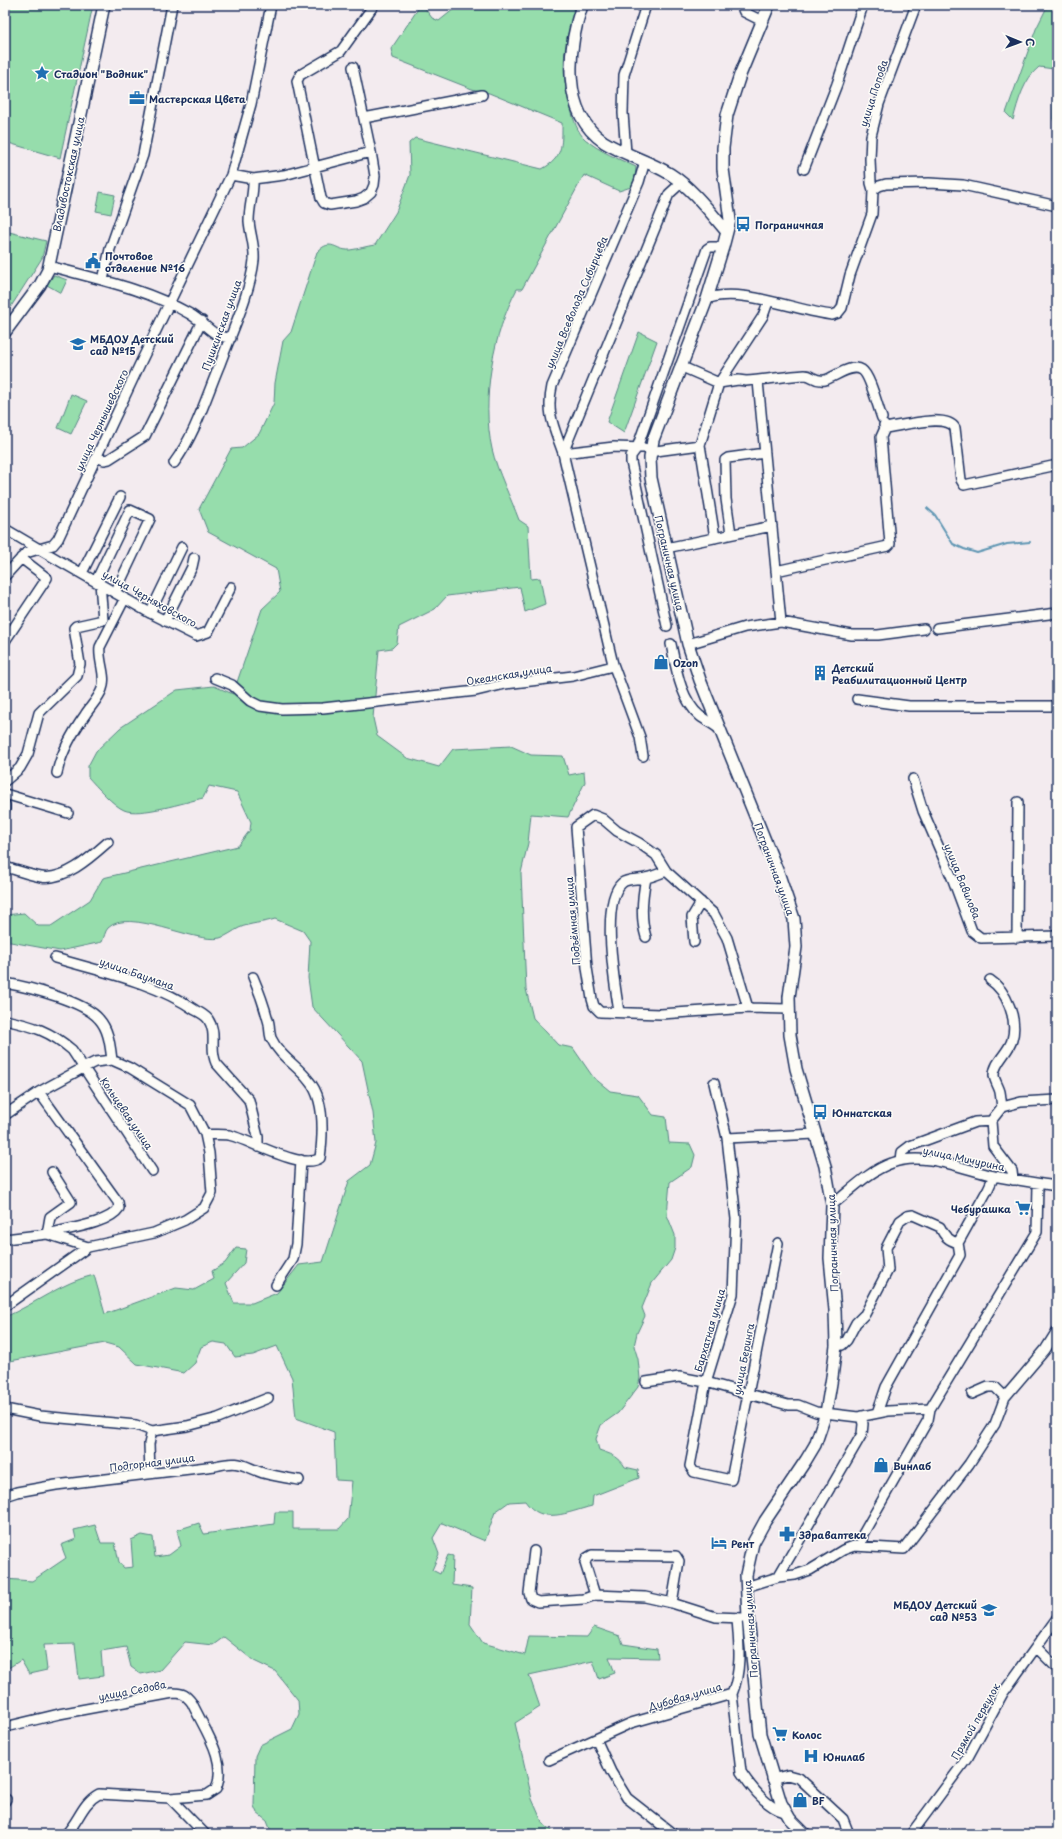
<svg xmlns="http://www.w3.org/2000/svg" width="1062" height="1839" viewBox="0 0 1062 1839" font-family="'Playpen Sans',sans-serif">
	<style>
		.green { fill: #96ddac; stroke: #588685 }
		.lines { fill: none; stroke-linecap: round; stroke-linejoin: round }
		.stream { stroke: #5f96b3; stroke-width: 2 }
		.minor-casing { stroke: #1b2f5e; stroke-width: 12 }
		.major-casing { stroke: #1b2f5e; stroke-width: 14 }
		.minor { stroke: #fdfcf7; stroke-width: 9 }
		.major { stroke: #fdfcf7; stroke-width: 11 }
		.labels { text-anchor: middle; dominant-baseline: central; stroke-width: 3; stroke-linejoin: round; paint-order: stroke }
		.poi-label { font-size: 10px; font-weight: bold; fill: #1b2f5e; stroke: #fdfcf7; text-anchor: start }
		.street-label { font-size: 10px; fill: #1b2f5e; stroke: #fdfcf7 }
	</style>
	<rect width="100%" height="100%" fill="#f3ebef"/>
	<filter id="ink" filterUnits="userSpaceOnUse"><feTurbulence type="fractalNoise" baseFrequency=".025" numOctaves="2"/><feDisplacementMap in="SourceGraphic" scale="8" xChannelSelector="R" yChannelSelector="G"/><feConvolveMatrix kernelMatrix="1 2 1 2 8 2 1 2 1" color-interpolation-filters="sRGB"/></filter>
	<g filter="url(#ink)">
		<path class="green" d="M 5,5 L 93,5 L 60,158 L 5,142 Z
			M 459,5 L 576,5 C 564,45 559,68 571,109 C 573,119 578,133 585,139 C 600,152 619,159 636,167 L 635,178 L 631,187 L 619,191 L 584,175 L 522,289 L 517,289 C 493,333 481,400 492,449 C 497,471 511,498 519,520 L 528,526 L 531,579 L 540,578 L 545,604 L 525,612 L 520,587 L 447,596 L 435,609 L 399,627 L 397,643 L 392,648 L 379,650 L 373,718 L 377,736 L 407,758 L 439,767 L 453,749 L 511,746 L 531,755 L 563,756 L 569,775 L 584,772 L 585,782 L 568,817 L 531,814 L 528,843 L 521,873 L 526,989 L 533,1018 L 558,1045 L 573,1048 L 593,1077 L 610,1091 L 638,1095 L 653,1115 L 666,1117 L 669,1143 L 690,1144 L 695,1155 L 692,1167 L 670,1182 L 667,1215 L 675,1235 L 675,1248 L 671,1260 L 652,1283 L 642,1308 L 645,1316 L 637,1333 L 634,1346 L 638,1359 L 640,1378 L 638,1387 L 618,1413 L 601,1425 L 596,1439 L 599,1450 C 610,1454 619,1456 625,1467 L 638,1470 L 639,1478 L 593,1496 L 592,1506 C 568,1512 542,1526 525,1501 L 509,1502 L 495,1512 L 485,1541 L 442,1523 L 433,1538 L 439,1554 L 432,1570 L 440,1574 L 448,1555 L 453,1556 L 452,1585 L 472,1588 L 470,1624 L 483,1643 L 525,1655 L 529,1636 L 587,1637 L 594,1627 L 620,1636 L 623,1644 L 657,1649 L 658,1658 L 609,1657 L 615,1673 L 599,1679 L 593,1661 L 529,1675 L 540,1707 L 515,1723 L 532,1799 L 543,1824 L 556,1834 L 272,1834 L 267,1821 L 257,1813 L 254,1806 L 255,1756 L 260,1745 L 292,1729 L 299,1714 L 298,1700 L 275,1671 L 254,1661 L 224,1637 L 213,1645 L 185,1642 L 160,1670 L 141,1674 L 131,1667 L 126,1647 L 101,1651 L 103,1676 L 79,1679 L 75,1644 L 44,1645 L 47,1670 L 29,1674 L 21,1660 L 5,1670 L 5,1579 L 32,1581 L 66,1558 L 61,1545 L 76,1539 L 74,1530 L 95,1525 L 101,1543 L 115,1543 L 119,1562 L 124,1568 L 133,1567 L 131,1540 L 142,1535 L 153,1537 L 155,1557 L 169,1555 L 181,1546 L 177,1530 L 199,1523 L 204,1534 L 274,1524 L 275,1512 L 293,1512 L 293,1529 L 339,1529 L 348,1519 L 352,1481 L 336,1480 L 334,1432 L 296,1418 L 292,1378 L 277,1346 L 253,1355 L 235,1357 L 226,1344 L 213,1342 L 201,1347 L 195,1363 L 184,1373 L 137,1364 L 119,1347 L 105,1343 L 5,1362 L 5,1317 C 35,1304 62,1282 94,1275 L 105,1314 L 176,1288 L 194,1290 L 214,1279 L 212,1271 L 225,1263 L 236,1248 L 246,1249 L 244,1263 L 226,1283 L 234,1303 L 252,1303 L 277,1293 L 299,1265 L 323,1262 L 349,1181 L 370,1165 L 376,1143 L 373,1113 L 362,1061 L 312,1007 L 308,978 L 310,941 L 303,931 L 275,919 C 263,923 250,923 239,928 C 233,931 227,936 220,938 C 195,944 129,907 108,928 C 105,931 104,938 102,942 L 60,951 L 5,941 L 5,915 L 24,913 L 38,926 L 51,926 L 90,900 L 103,878 L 238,846 L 250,830 L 251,822 L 237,792 L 209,786 L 203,798 C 186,802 139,817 124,810 C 114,806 96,786 88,777 L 88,766 L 96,751 L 120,728 L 177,690 L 214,686 L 233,694 L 262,609 L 280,592 L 276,569 L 208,532 L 199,509 L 231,449 L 242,448 L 259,434 L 274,403 L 275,383 L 283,341 L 291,332 L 317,252 C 332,237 335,251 350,250 C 358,249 367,246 375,245 L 396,212 L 410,175 L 409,143 L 415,138 L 542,169 C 563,158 562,145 562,123 L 489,93 L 472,89 L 393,58 L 391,49 L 418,9 L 424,7 L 432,18 L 439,21 Z
			M 1048,5 L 1057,5 L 1057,123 L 1055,123 L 1053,119 L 1054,69 L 1039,67 C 1024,79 1018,101 1013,120 L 1006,113 L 1036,29 Z
			M 100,192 L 115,195 L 111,214 L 96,211 Z
			M 5,231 L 46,241 L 42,258 L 5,316 Z
			M 54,275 L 67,280 L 61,293 L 47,285 Z
			M 639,332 L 657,341 L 624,433 L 607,422 Z
			M 71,394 L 87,401 L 71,434 L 58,428 Z"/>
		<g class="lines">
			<path class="stream" d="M 927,508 L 935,515 L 953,544 L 964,549 L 977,553 L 1007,544 L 1030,542"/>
			<defs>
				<path id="minor" d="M 741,5 L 744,12 L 762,21
					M 353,67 L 371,152 L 375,176 L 374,185 L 371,192 L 364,198 L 356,201 L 330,205 L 324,203 L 321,198 L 297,81 L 300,75 L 341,51 L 374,5
					M 364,118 L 482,95
					M 626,153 L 623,113 L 624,75 L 646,5
					M 804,169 L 837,84 L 863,5
					M 231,175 L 253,179
					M 681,183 L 669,194 L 563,453 L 614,447 L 644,448 L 656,451 L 700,445
					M 873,190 L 879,186 L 886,184 L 929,183 L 963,185 L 1057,206
					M 49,266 C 97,279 147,289 190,314 C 207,324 211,337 231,338
					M 103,280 L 110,249 L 143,155 L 172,5
					M 707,299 C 739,286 797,311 832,315 L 838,313 L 842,308 L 850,275 L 872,214 L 873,190 L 871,183 L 870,159 L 871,136 L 879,104 L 916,5
					M 680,366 L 719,383 L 738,380 L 746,381 C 766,380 785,376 805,375 C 813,375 814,382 825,380 C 835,377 852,363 862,370 C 870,375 878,408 882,418
					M 758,381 L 781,622
					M 885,428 C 901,426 946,413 955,428 L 961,480 L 964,485 L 1057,465
					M 96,457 L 104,460 L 109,459 L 145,436 L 202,321
					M 174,463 C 196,433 206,397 220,364 C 231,334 251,291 254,260 C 255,246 250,234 249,221 C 249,206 254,193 253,179 L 284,175 L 371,152
					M 5,529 L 39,549 L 53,545 L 58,539 L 139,366 L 231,175 L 251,104 L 271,5
					M 731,534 L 726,499 L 725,460 L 728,458 L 765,453
					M 715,538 L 700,445 L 719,383 L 763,316 L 768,302
					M 666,548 L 772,526
					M 776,571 L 888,546 L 890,544 L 881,437 L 885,428 L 884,425
					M 82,573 L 120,497
					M 5,576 L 26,553 L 39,549 L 150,613 L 196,636 L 208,632 L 231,587
					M 96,581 L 130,510 L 150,519 L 115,593
					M 150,613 L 182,547
					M 165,621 L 192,567 L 194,558
					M 667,626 L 631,462 L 631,456 L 637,448 L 707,249 L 710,247 L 723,247
					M 937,628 L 1057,613
					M 5,641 L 47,578 L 21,558
					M 671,644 C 676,667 680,699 700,716 C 707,721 714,725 721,730
					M 688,644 L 745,627 L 781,622 L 852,635 L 878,635 L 924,629
					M 613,664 L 640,737 L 643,756
					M 215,678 L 232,685 L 250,701 L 260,706 L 282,709 L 323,708 L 476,691 L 505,684 L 573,676 L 609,667 L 613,664 L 563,453 C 554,427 546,414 552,386 L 639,182 L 645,161
					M 857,699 L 909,706 L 1057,706
					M 57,773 C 61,753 73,732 85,715 C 90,707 99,698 102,689 C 107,676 98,661 100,647 L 125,598
					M 913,779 L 923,811 L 953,880 L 972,931 L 981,938 L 1057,936
					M 5,781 L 20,768 L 28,754 L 39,713 L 77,676 L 80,664 L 74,628 L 76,626 L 103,620 L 100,583
					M 5,794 L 68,813
					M 5,805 L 5,809
					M 5,867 C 17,870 29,875 41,877 C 65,881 91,857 108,842
					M 646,937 C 640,918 642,898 646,878
					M 1017,938 L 1018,802
					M 694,942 L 692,917 L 701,902
					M 55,958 C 102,972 154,982 195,1010 C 199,1012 205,1015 208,1019 C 218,1034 209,1048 216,1063 L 249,1100 L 258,1137 L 258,1147
					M 990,980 C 1007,991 1018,1020 1012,1040 C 1009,1052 994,1062 994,1075 C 994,1080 999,1087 1000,1092 C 1001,1097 1001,1102 1002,1107
					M 5,983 C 28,987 84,1001 99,1019 C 109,1030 110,1045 112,1060
					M 748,1008 L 727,938 L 714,914 L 666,871 L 656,855 L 639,843 L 617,831 L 603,819 L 593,815 L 576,827 L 587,968 L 592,999 L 594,1006 L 600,1012 L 661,1014 L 748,1008 L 788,1009
					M 619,1012 C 615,985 600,902 622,883 C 628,878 637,880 645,878 C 652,877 659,874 666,871
					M 5,1020 C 33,1026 50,1031 72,1050 L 152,1171
					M 714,1083 L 727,1138 L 736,1219 L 733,1294 L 706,1382 L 690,1466 L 694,1472 L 731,1480 L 778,1243
					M 39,1092 L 118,1202 L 119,1208 C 109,1224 65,1229 47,1234 L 50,1217 L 71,1202 L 52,1172
					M 5,1115 L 39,1092 L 83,1068 L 95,1062 L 112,1060 L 130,1068 L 190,1105 L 205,1134 L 209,1153 L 212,1193 L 204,1208 L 185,1220 L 154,1233 L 88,1247 L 47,1234 L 5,1239
					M 205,1134 C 212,1135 221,1134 229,1135 C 248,1139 302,1171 320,1158 C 323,1135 325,1099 309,1081 C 297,1065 280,1057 271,1038 C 269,1032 270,1025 268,1020 C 264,1005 259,991 253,977
					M 727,1138 L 816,1134
					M 901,1160 L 902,1152 L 910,1146 L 975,1122 L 991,1121
					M 1013,1180 L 1012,1171 L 993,1146 L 991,1121 L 1002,1107 L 1021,1102 L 1057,1100
					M 832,1205 C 851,1190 869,1171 892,1163 C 923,1151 963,1169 994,1176 C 1015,1180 1036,1183 1057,1186
					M 276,1285 L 293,1259 L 296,1244 L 301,1160
					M 5,1306 L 88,1247
					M 836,1346 L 842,1345 L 847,1340 L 856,1323 L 865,1314 L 888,1270 L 886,1248 L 900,1221 L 907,1216 L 913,1215 L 940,1227 C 944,1236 948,1240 958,1243
					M 646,1382 L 679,1377 L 706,1382 L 788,1405 L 798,1405 L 816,1412 L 858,1417 L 888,1411 L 930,1409
					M 972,1394 L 988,1387 L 995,1387 L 1005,1397
					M 5,1409 L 40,1416 L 136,1425 L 152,1431 L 187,1426 L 218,1418 L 268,1398
					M 877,1413 L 886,1387 L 960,1255 L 958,1243 L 988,1189 L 994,1176
					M 150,1473 L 149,1444 L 152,1431
					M 833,1484 L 862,1434 L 863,1424 L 861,1416
					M 5,1496 L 17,1492 L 56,1485 L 215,1466 C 240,1460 241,1465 263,1473 C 274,1476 287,1478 299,1480
					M 861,1546 L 863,1534 L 928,1420 L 930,1409 L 1037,1232 L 1038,1184
					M 534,1551 L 529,1593 L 531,1599 L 538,1602 L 584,1599 L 595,1595 L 645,1597 L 672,1603 L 716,1617 L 743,1618
					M 778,1577 L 830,1488
					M 746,1587 L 778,1577 L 795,1575 L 810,1570 L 843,1550 L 854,1546 L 904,1549 L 969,1464 L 995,1424 L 1005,1397 L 1045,1350 L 1057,1331
					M 595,1595 L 585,1563 L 587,1558 L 592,1555 L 676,1556 L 679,1561 L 672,1603
					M 1037,1648 L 1057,1668
					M 732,1694 L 741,1772 C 751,1787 767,1808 785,1812
					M 5,1727 L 59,1714 L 173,1693 C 183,1693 186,1695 192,1703 C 204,1729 228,1760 216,1789 L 207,1795 L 170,1798 L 99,1794 C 82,1803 79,1821 66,1834
					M 596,1739 L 611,1772 L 627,1798 L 673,1834
					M 549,1760 L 631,1723 L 732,1694 C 742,1670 739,1644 737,1619
					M 772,1779 L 788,1775 L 799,1778 L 843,1819 L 849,1834
					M 170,1798 L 205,1834
					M 5,1801 L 6,1799
					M 911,1834 L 968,1757 L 1003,1693 L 1057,1618"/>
				<path id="major" d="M 582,5 C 568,48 560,112 604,142 C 625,155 649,161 670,174 C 692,188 710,212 727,232
					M 769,5 L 740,75 L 727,115 L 723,148 L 723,169 L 730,220 L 723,247 L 707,299 L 653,440 L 650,458 L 651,478 L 688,644 L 700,680 L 779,875 L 794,919 L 796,947 L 789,997 L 790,1035 L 796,1069 L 825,1166 L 832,1205 L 830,1258 L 835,1310 L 836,1346 L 832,1377 L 826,1413 L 815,1445 L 806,1460 L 765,1521 L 753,1543 L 746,1575 L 748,1617 L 760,1734 L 781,1803 L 790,1819 L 805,1834
					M 5,332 L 40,285 L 48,270 L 104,5"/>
			</defs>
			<use href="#minor" class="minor-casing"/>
			<use href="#major" class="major-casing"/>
			<use href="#minor" class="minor"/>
			<use href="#major" class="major"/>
		</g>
	</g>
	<defs>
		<symbol id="sight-bare" viewBox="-9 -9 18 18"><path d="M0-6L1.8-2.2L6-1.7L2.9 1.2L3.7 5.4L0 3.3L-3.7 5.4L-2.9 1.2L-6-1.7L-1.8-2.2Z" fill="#1f6fb2" stroke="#fdfcf7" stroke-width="2.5" paint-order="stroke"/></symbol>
		<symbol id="office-bare" viewBox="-9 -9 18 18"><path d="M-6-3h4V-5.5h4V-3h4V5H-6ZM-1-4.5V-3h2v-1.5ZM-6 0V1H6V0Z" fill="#1f6fb2" stroke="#fdfcf7" stroke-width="2.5" paint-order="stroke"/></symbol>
		<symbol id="bus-bare" viewBox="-9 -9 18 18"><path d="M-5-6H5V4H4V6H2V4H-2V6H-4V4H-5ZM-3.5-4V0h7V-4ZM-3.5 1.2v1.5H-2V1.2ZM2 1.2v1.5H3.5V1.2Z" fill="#1f6fb2" stroke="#fdfcf7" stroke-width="2.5" paint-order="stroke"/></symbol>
		<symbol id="civic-bare" viewBox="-9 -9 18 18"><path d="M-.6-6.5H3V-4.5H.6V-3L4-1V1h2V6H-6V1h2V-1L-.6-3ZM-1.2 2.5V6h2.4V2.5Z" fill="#1f6fb2" stroke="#fdfcf7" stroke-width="2.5" paint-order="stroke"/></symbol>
		<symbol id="school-bare" viewBox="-9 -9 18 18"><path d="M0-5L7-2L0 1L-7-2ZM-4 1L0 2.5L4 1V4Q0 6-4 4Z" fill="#1f6fb2" stroke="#fdfcf7" stroke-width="2.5" paint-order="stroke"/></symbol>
		<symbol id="shop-bare" viewBox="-9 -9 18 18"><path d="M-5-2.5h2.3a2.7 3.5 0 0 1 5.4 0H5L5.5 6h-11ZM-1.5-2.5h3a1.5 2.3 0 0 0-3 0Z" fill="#1f6fb2" stroke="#fdfcf7" stroke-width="2.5" paint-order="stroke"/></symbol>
		<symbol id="building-bare" viewBox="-9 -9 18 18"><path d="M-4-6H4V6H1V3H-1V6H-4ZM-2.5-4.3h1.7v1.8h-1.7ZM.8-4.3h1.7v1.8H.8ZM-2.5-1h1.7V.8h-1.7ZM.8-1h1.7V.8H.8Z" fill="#1f6fb2" stroke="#fdfcf7" stroke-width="2.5" paint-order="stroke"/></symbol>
		<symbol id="supermarket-bare" viewBox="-9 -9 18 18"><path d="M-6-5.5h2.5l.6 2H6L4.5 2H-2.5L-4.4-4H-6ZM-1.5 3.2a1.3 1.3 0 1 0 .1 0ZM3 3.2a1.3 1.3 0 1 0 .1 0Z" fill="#1f6fb2" stroke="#fdfcf7" stroke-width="2.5" paint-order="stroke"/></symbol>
		<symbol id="pharmacy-bare" viewBox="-9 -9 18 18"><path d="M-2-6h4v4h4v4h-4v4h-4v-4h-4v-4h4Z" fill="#1f6fb2" stroke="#fdfcf7" stroke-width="2.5" paint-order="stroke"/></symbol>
		<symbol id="hotel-bare" viewBox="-9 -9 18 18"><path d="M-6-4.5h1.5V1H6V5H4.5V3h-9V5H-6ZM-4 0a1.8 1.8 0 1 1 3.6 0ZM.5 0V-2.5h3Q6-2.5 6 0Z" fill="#1f6fb2" stroke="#fdfcf7" stroke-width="2.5" paint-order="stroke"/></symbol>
		<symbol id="hospital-bare" viewBox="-9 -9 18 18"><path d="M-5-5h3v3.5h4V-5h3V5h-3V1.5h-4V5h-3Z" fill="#1f6fb2" stroke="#fdfcf7" stroke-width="2.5" paint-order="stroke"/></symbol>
	</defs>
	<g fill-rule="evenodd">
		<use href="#sight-bare" x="31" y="62" width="22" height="22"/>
		<use href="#office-bare" x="126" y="87" width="22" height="22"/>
		<use href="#bus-bare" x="732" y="213" width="22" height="22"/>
		<use href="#civic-bare" x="82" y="250" width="22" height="22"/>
		<use href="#school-bare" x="67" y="333" width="22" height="22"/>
		<use href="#shop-bare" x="650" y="651" width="22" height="22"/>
		<use href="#building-bare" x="809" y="662" width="22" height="22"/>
		<use href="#bus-bare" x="809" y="1101" width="22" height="22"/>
		<use href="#supermarket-bare" x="1012" y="1197" width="22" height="22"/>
		<use href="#shop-bare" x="870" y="1454" width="22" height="22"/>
		<use href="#pharmacy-bare" x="776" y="1523" width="22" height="22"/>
		<use href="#hotel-bare" x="708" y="1532" width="22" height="22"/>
		<use href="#school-bare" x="978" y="1599" width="22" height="22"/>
		<use href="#supermarket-bare" x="769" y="1723" width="22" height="22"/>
		<use href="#hospital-bare" x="800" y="1745" width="22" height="22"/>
		<use href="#shop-bare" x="789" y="1789" width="22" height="22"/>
	</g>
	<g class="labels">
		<g class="poi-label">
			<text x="54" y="73">Стадион "Водник"</text>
			<text x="149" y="98">Мастерская Цвета</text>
			<text x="755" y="224">Пограничная</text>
			<text x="105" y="255">Почтовое<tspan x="105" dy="12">отделение №16</tspan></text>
			<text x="90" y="338">МБДОУ Детский<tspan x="90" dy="12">сад №15</tspan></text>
			<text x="673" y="662">Ozon</text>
			<text x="832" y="667">Детский<tspan x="832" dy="12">Реабилитационный Центр</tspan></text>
			<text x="832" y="1112">Юннатская</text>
			<text x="1011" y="1208" text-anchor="end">Чебурашка</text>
			<text x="893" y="1465">Винлаб</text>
			<text x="799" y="1534">Здраваптека</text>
			<text x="731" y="1543">Рент</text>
			<text x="977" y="1604" text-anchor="end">МБДОУ Детский<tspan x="977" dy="12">сад №53</tspan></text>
			<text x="792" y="1734">Колос</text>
			<text x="823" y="1756">Юнилаб</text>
			<text x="812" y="1800">BF</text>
		</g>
		<g class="street-label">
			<text transform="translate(873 93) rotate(-72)">улица Попова</text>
			<text transform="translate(68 174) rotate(-78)">Владивостокская улица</text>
			<text transform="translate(576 302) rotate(-67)">улица Всеволода Сибирцева</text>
			<text transform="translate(221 325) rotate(-70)">Пушкинская улица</text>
			<text transform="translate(101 420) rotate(-65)">улица Чернышевского</text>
			<text transform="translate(670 563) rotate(77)">Пограничная улица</text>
			<text transform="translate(150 598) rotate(29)">улица Черняховского</text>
			<text transform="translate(509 674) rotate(-9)">Океанская улица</text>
			<text transform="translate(775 869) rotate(70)">Пограничная улица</text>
			<text transform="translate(963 881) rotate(68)">улица Вавилова</text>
			<text transform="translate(572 921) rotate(-95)">Подъёмная улица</text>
			<text transform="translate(137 973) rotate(19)">улица Баумана</text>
			<text transform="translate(127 1113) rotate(56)">Кольцевая улица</text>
			<text transform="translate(964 1158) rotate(12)">улица Мичурина</text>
			<text transform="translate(832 1243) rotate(-92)">Пограничная улица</text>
			<text transform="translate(709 1330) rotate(-74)">Бархатная улица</text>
			<text transform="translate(743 1359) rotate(-79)">улица Беринга</text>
			<text transform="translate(152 1462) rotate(-7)">Подгорная улица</text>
			<text transform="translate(750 1629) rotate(-94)">Пограничная улица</text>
			<text transform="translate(132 1690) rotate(-11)">улица Седова</text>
			<text transform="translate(685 1696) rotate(-16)">Дубовая улица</text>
			<text transform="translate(975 1721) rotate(-60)">Прямой переулок</text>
		</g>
	</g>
	<rect width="1062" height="1839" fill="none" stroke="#fdfcf7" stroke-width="20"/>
	<rect x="10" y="10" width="1042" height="1819" fill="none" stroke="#1b2f5e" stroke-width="1.5" filter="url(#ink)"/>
	<g transform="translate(1020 42) rotate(91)" stroke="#fdfcf7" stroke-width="3" paint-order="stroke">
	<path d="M0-3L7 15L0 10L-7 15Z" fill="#1b2f5e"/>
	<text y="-6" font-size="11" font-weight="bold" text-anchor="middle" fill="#1b2f5e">С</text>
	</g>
</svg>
